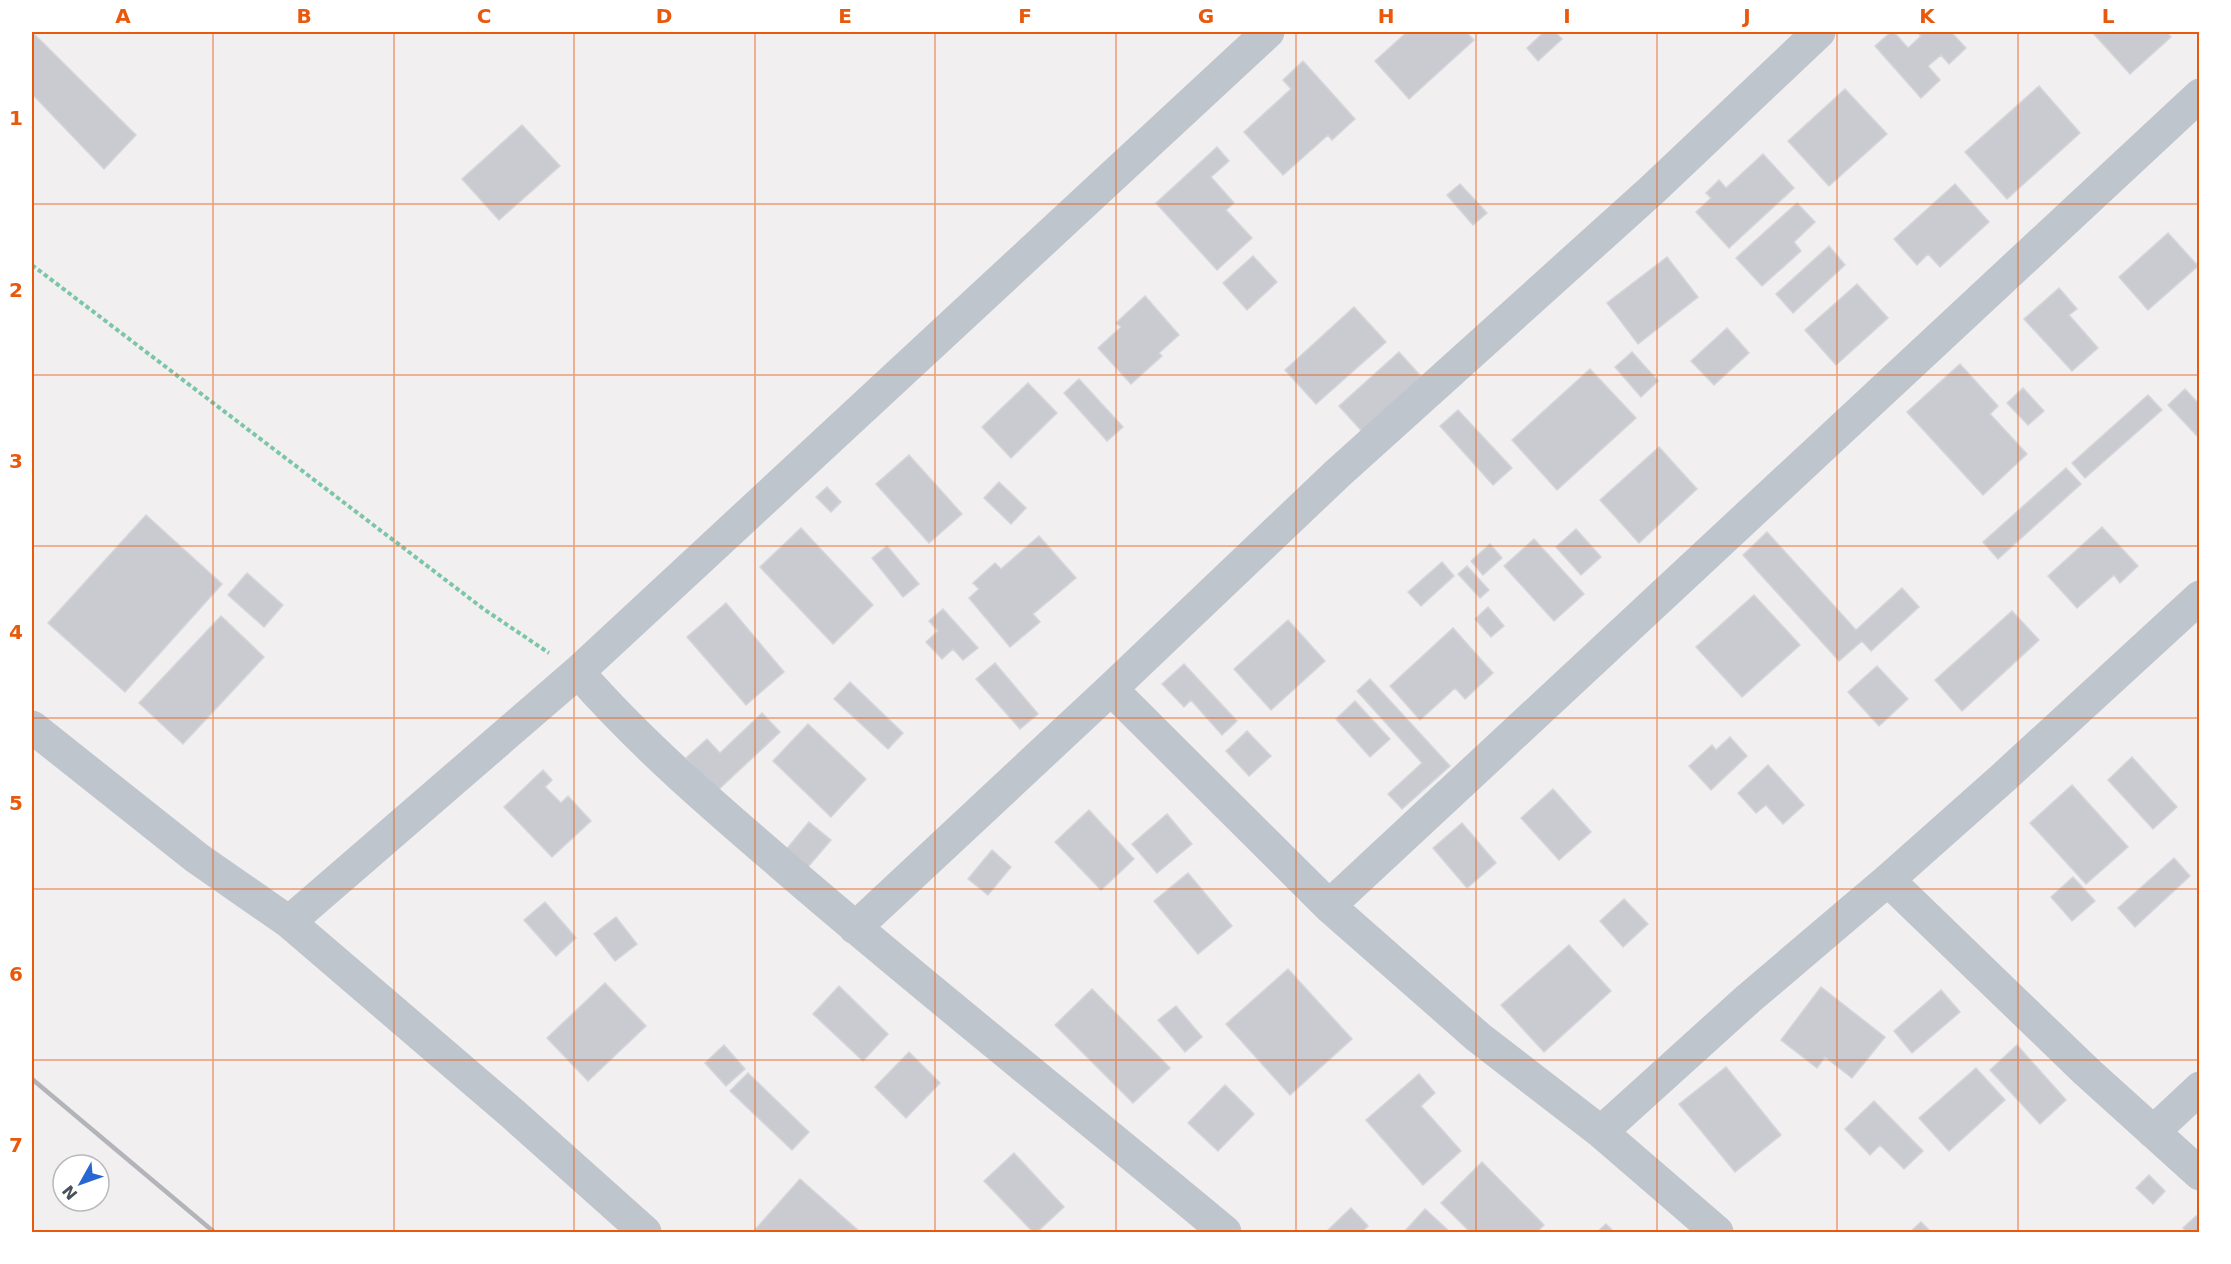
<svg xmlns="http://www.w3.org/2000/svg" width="2231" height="1264" viewBox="0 0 2231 1264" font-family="'DejaVu Sans',sans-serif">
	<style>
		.building { fill: #c9cbd1; stroke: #d4d5da; stroke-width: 1.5 }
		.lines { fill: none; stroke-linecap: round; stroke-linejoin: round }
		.path { stroke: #7cc6a7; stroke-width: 4; stroke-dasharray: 4.5 3; stroke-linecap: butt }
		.minor { stroke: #bfc5cd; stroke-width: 33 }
		.rail { stroke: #b2b4b9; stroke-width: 4.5 }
		.grid { fill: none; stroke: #e8590c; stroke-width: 1.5; stroke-opacity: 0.55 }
		.neatline { fill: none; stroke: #e8590c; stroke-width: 2 }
		.grid-label { font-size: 20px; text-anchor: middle; font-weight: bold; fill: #e8590c }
	</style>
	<rect width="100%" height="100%" fill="#f1efef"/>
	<path class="building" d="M 32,32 L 136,135 L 104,169 L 32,94 Z
		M 1407,32 L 1466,32 L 1474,40 L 1409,99 L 1375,61 Z
		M 1544,32 L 1555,32 L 1562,39 L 1538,61 L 1527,48 Z
		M 1891,32 L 1894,32 L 1908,48 L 1921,36 L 1917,32 L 1951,32 L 1966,48 L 1949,64 L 1941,55 L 1928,66 L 1940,80 L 1921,98 L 1875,46 Z
		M 2092,32 L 2167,32 L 2171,37 L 2130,74 Z
		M 1303,61 L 1355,119 L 1332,140 L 1328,135 L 1283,175 L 1244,132 L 1291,89 L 1283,80 Z
		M 2039,86 L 2080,133 L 2007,199 L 1965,152 Z
		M 1845,89 L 1887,134 L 1829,186 L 1788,141 Z
		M 522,125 L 560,166 L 499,220 L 462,179 Z
		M 1217,147 L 1229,161 L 1211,177 L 1234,203 L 1226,210 L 1252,238 L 1217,270 L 1156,203 Z
		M 1763,154 L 1794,188 L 1729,248 L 1696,212 L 1711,198 L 1706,193 L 1719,180 L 1726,188 Z
		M 1460,184 L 1487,213 L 1473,225 L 1447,195 Z
		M 1955,184 L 1989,222 L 1940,267 L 1928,254 L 1917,265 L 1894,239 Z
		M 1797,203 L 1815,222 L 1794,242 L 1801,251 L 1762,286 L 1736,258 Z
		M 2168,233 L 2198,266 L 2148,310 L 2119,277 Z
		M 1829,246 L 1845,265 L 1793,313 L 1776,294 Z
		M 1253,256 L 1277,282 L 1247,310 L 1223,283 Z
		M 1667,257 L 1698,297 L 1638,344 L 1607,303 Z
		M 1857,284 L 1888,318 L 1836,365 L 1805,330 Z
		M 2059,288 L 2077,309 L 2069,315 L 2098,348 L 2072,371 L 2024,319 Z
		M 1145,296 L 1179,335 L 1159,353 L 1162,356 L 1131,384 L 1098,348 L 1121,327 L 1116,323 Z
		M 1354,307 L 1386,342 L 1316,404 L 1285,370 Z
		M 1727,328 L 1749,353 L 1714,385 L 1691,361 Z
		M 1399,352 L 1426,382 L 1367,437 L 1339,406 Z
		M 1632,352 L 1658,381 L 1641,397 L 1615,367 Z
		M 1960,364 L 1998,406 L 1990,414 L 2027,454 L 1983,495 L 1907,412 Z
		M 1590,369 L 1636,418 L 1557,490 L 1512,440 Z
		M 1079,379 L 1123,427 L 1107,441 L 1064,393 Z
		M 1028,383 L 1057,413 L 1011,458 L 982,427 Z
		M 2023,388 L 2044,411 L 2028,425 L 2007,403 Z
		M 2185,389 L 2200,405 L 2200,439 L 2168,405 Z
		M 2148,395 L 2162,410 L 2085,478 L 2072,463 Z
		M 1458,410 L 1512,468 L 1493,485 L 1440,426 Z
		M 1659,447 L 1697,489 L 1639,543 L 1600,500 Z
		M 909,455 L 962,514 L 929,543 L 876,484 Z
		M 2066,468 L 2081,484 L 1998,559 L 1983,542 Z
		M 999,482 L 1026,508 L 1011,524 L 984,498 Z
		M 827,487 L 841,502 L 831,512 L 816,497 Z
		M 146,515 L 222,584 L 125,692 L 48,623 Z
		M 2102,527 L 2138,566 L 2120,583 L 2114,575 L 2077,608 L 2048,576 Z
		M 801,528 L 873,605 L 833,644 L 760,567 Z
		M 1576,529 L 1601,557 L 1581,575 L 1556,547 Z
		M 1767,532 L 1856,630 L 1902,588 L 1919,607 L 1871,651 L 1862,641 L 1839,661 L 1743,555 Z
		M 1039,536 L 1076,578 L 1033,614 L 1040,622 L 1010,647 L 969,598 L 979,589 L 973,583 L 995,563 L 1001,569 Z
		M 1534,539 L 1584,594 L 1554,621 L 1504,566 Z
		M 1490,544 L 1502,558 L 1483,575 L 1471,561 Z
		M 887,546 L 919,584 L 903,597 L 872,558 Z
		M 1442,562 L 1454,576 L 1421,606 L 1408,592 Z
		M 1467,566 L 1489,590 L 1480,598 L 1458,574 Z
		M 247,573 L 283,605 L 264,627 L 228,595 Z
		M 1754,595 L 1800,645 L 1742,697 L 1696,647 Z
		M 726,603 L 784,672 L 746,705 L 687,637 Z
		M 1488,607 L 1504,626 L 1491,637 L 1475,619 Z
		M 943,609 L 978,648 L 963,660 L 953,649 L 942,659 L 926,642 L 938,631 L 929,621 Z
		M 2012,611 L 2039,640 L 1962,711 L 1935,680 Z
		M 221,616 L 264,657 L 183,744 L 139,703 Z
		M 1288,620 L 1325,661 L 1271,710 L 1234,669 Z
		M 1453,628 L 1493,673 L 1465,699 L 1455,688 L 1420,720 L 1390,686 Z
		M 995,663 L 1038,714 L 1020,729 L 976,679 Z
		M 1184,664 L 1237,721 L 1222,735 L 1191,700 L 1184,707 L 1162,684 Z
		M 1877,666 L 1908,699 L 1879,726 L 1848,692 Z
		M 1370,679 L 1450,766 L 1402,809 L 1388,794 L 1422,763 L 1357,691 Z
		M 850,682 L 903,733 L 888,749 L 834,699 Z
		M 1355,701 L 1390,739 L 1370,757 L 1336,719 Z
		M 762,713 L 780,732 L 717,791 L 686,758 L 707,739 L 720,753 Z
		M 808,724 L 866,779 L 831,817 L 773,761 Z
		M 1247,731 L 1271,756 L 1249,776 L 1226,751 Z
		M 1730,737 L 1747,756 L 1711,790 L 1689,766 L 1712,745 L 1716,750 Z
		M 2132,757 L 2177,807 L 2153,829 L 2108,780 Z
		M 1768,765 L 1804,805 L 1783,824 L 1766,805 L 1756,813 L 1738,793 Z
		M 543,770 L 552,780 L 545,787 L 561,803 L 568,796 L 591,821 L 552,857 L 504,807 Z
		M 2072,785 L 2128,847 L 2086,884 L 2030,823 Z
		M 1553,789 L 1591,832 L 1559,860 L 1521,818 Z
		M 1089,810 L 1134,859 L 1101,890 L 1055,842 Z
		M 1167,814 L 1192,844 L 1157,873 L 1132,844 Z
		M 809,822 L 831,840 L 801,875 L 780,857 Z
		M 1462,823 L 1496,863 L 1467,888 L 1433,848 Z
		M 992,850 L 1011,867 L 988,895 L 968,879 Z
		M 2174,858 L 2190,876 L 2135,927 L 2118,908 Z
		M 1188,873 L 1232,926 L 1198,954 L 1154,901 Z
		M 2073,877 L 2095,901 L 2072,921 L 2051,897 Z
		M 1624,899 L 1648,924 L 1623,947 L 1600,921 Z
		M 545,902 L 576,938 L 556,956 L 524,920 Z
		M 616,917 L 637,944 L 615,961 L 594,934 Z
		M 1569,945 L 1611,991 L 1544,1052 L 1501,1005 Z
		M 1288,969 L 1352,1039 L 1290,1095 L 1226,1024 Z
		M 605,983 L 646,1026 L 588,1081 L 547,1038 Z
		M 839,986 L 888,1034 L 863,1061 L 813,1014 Z
		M 1821,987 L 1885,1037 L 1852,1078 L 1825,1057 L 1817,1068 L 1781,1040 Z
		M 1092,989 L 1170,1068 L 1133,1103 L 1055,1025 Z
		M 1941,990 L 1960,1012 L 1912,1053 L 1894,1031 Z
		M 1176,1006 L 1202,1037 L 1185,1052 L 1158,1020 Z
		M 724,1045 L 745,1069 L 726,1086 L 705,1063 Z
		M 2017,1045 L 2066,1100 L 2040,1124 L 1990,1070 Z
		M 909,1052 L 940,1083 L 906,1118 L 875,1087 Z
		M 1726,1067 L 1781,1135 L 1735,1172 L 1679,1104 Z
		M 1976,1068 L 2005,1100 L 1949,1151 L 1919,1118 Z
		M 748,1073 L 809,1132 L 792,1150 L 730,1091 Z
		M 1419,1074 L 1435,1093 L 1421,1106 L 1461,1151 L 1423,1185 L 1366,1120 Z
		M 1225,1085 L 1254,1114 L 1218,1151 L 1188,1123 Z
		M 1874,1101 L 1923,1151 L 1904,1169 L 1880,1145 L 1870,1155 L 1845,1129 Z
		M 1014,1153 L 1064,1207 L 1037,1232 L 1033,1232 L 984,1181 Z
		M 1482,1162 L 1544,1225 L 1537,1232 L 1470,1232 L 1441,1203 Z
		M 2149,1175 L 2165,1191 L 2153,1204 L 2136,1188 Z
		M 800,1179 L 860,1232 L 753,1232 Z
		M 1351,1208 L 1368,1226 L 1362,1232 L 1326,1232 Z
		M 1425,1209 L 1450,1232 L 1404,1232 Z
		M 2196,1216 L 2200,1219 L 2200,1232 L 2187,1232 L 2183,1228 Z
		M 1921,1222 L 1931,1232 L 1910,1232 Z
		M 1606,1224 L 1614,1232 L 1597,1232 Z"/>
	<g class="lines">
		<path class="path" d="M 32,265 L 485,610 L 549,653"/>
		<path class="minor" d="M 578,672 C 648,752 729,819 809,888 C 946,1005 1087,1117 1225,1232
			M 1111,689 L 1329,906 L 1478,1037 L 1601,1132 L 1717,1232
			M 32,727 L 197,858 L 289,922 L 578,672 L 1268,32
			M 1888,880 L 2086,1071 L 2200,1174
			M 1329,906 L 2200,95
			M 289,922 L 513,1114 L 645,1232
			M 855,928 L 1111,689 L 1337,474 L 1652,190 L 1819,32
			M 1601,1132 L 1748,999 L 1888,880 L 2004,777 L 2200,597
			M 2153,1132 L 2200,1088"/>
		<path class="rail" d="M 32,1079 L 214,1232"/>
	</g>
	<path class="grid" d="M 213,32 L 213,1232M 394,32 L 394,1232M 574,32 L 574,1232M 755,32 L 755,1232M 935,32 L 935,1232M 1116,32 L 1116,1232M 1296,32 L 1296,1232M 1476,32 L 1476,1232M 1657,32 L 1657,1232M 1837,32 L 1837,1232M 2018,32 L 2018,1232M 32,204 L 2200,204M 32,375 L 2200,375M 32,546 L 2200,546M 32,718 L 2200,718M 32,889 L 2200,889M 32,1060 L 2200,1060"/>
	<rect width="2231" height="1264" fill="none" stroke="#ffffff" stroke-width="66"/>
	<g transform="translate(81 1183) rotate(230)"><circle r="28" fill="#ffffff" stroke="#b6b9bd" stroke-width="1.5"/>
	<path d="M0-4.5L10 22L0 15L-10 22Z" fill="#2867d2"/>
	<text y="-9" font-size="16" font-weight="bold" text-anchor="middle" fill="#49515b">N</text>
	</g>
	<rect x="33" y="33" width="2165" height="1198" class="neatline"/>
	<g class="grid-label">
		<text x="123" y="23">A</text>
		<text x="304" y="23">B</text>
		<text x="484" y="23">C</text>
		<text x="664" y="23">D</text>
		<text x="845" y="23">E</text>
		<text x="1025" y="23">F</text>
		<text x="1206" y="23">G</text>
		<text x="1386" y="23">H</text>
		<text x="1567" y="23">I</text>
		<text x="1747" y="23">J</text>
		<text x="1927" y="23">K</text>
		<text x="2108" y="23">L</text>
		<text x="16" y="125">1</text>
		<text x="16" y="297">2</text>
		<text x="16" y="468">3</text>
		<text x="16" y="639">4</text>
		<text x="16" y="810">5</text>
		<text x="16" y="981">6</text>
		<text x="16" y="1152">7</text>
	</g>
</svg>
